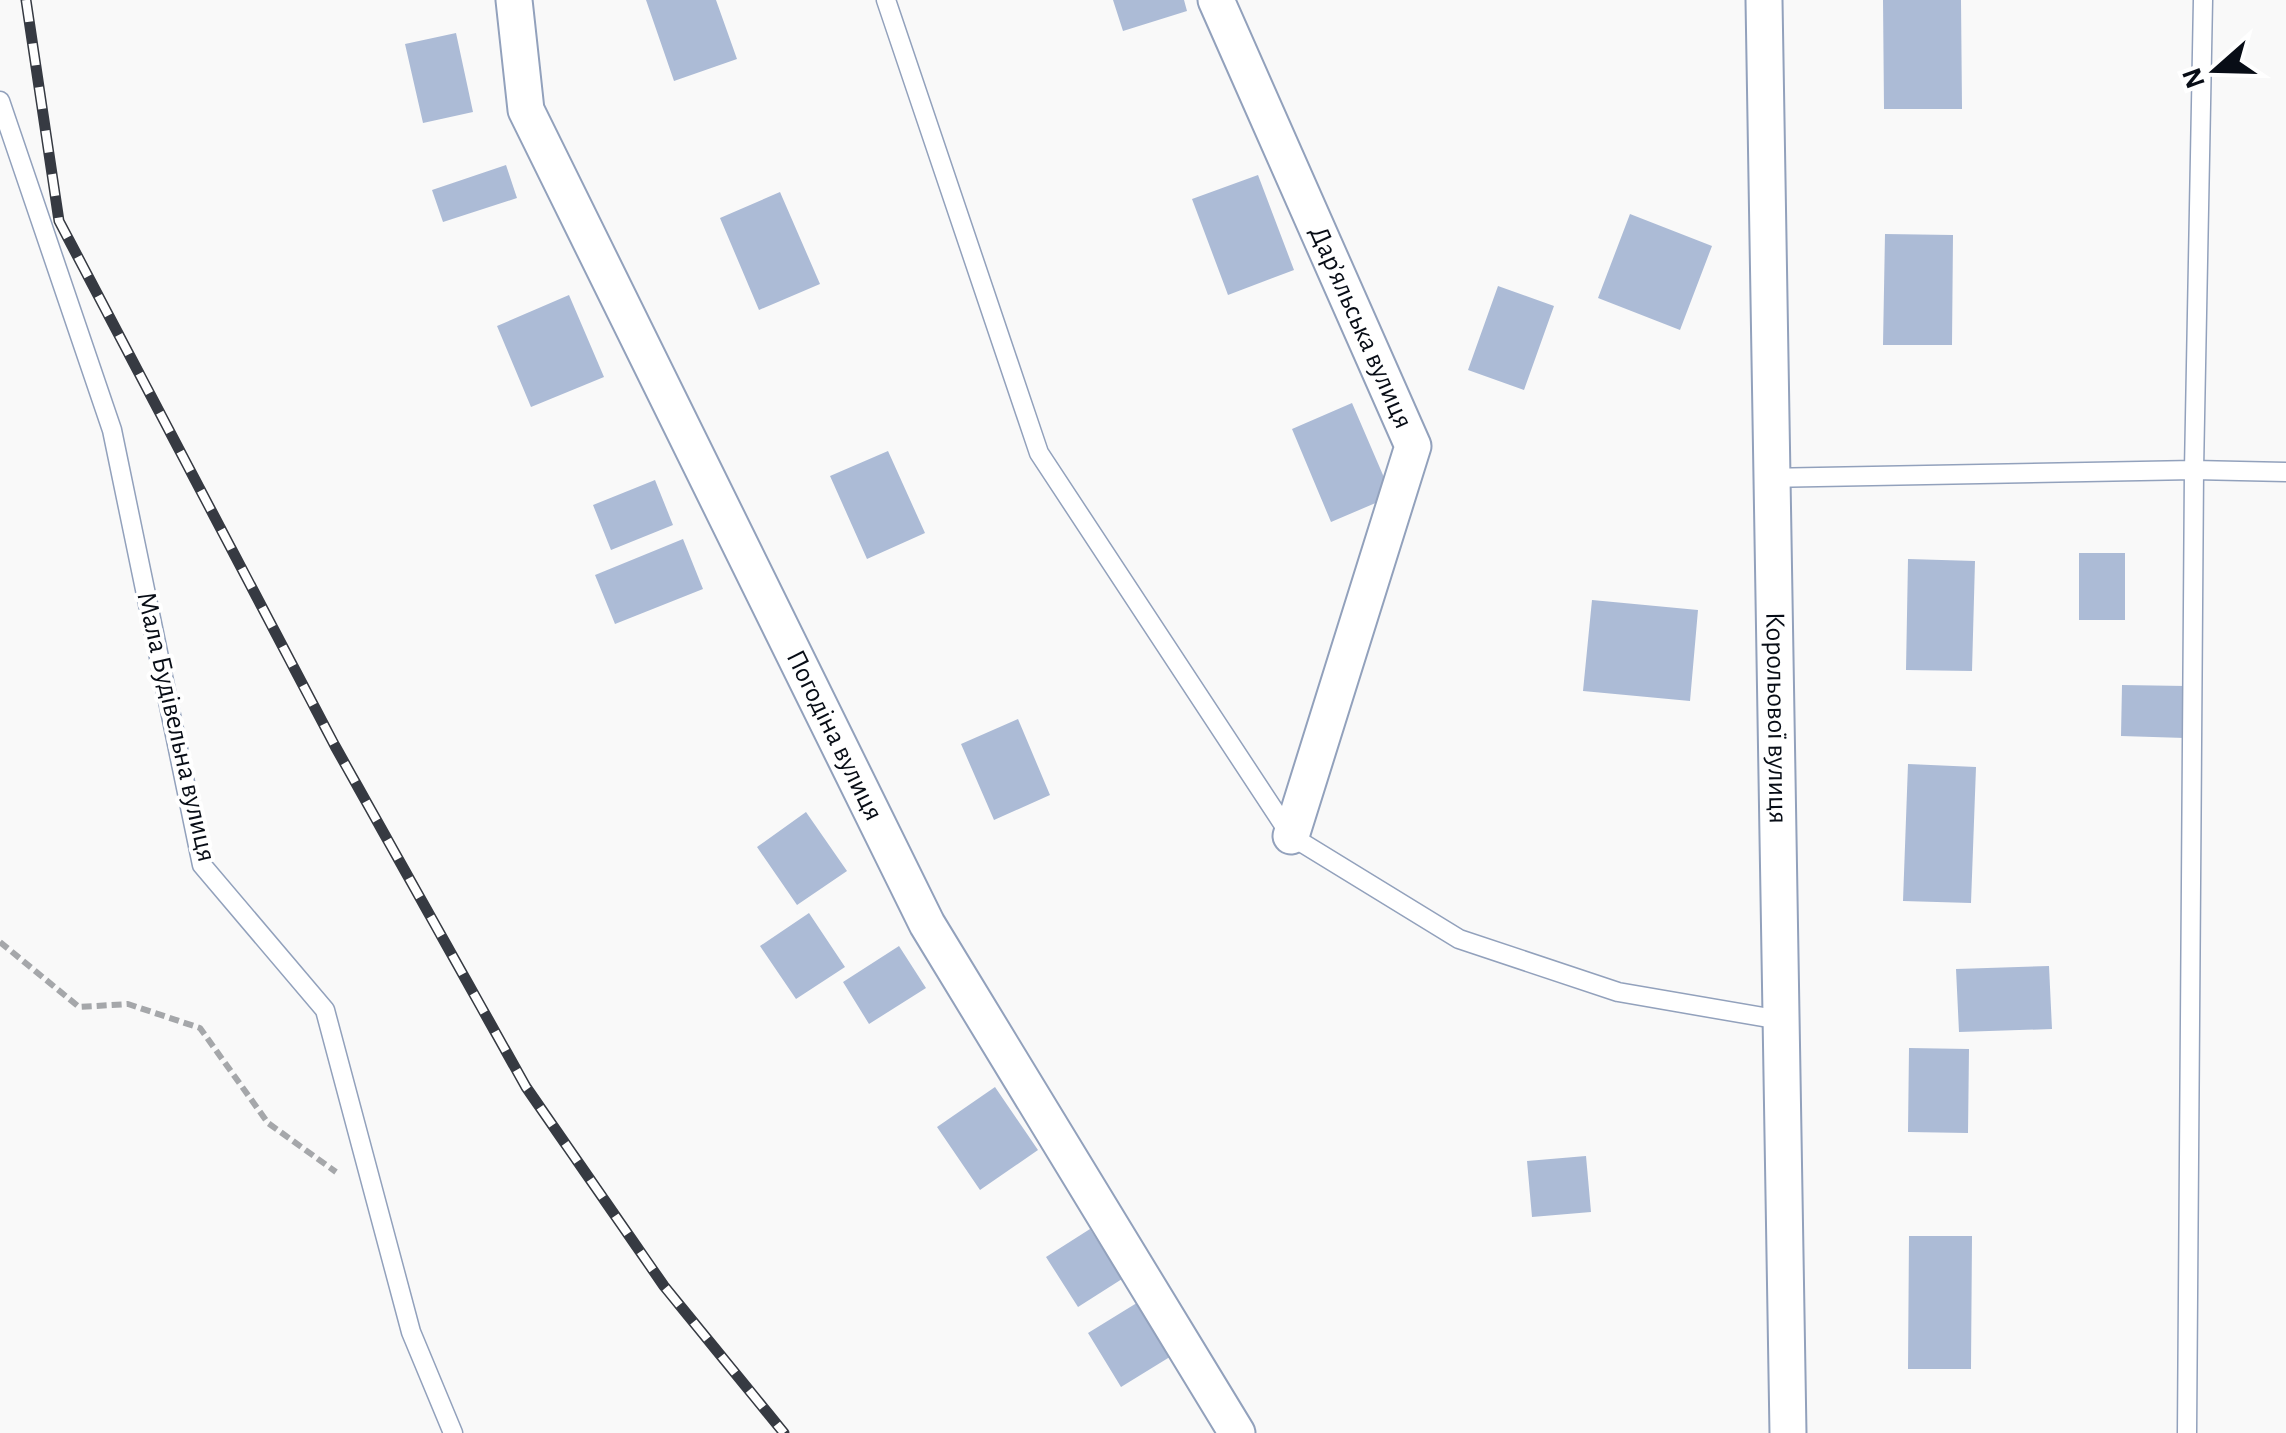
<svg xmlns="http://www.w3.org/2000/svg" width="2286" height="1433" viewBox="0 0 2286 1433" font-family="'Alegreya Sans',sans-serif">
	<style>
		.building { fill: #acbbd6 }
		.lines { fill: none; stroke-linecap: round; stroke-linejoin: round }
		.lane-casing { stroke: #92a1bc; stroke-width: 21 }
		.street-casing { stroke: #92a1bc; stroke-width: 39 }
		.path { stroke: #a5a7aa; stroke-width: 6; stroke-dasharray: 10 5; stroke-linecap: butt }
		.lane { stroke: #fff; stroke-width: 18 }
		.street { stroke: #fff; stroke-width: 35 }
		.rail-casing { stroke: #363a42; stroke-width: 11 }
		.rail { stroke: #fff; stroke-width: 8; stroke-dasharray: 22; stroke-linecap: butt }
		.labels { text-anchor: middle; dominant-baseline: central; stroke-width: 8; stroke-linejoin: round; paint-order: stroke }
		.street-label { font-size: 28px; fill: #080d16; stroke: #fff }
	</style>
	<rect width="100%" height="100%" fill="#f9f9f9"/>
	<path class="building" d="M 646,0 L 716,0 L 737,59 L 674,81 Z
		M 1113,0 L 1184,0 L 1187,11 L 1123,31 Z
		M 1883,0 L 1961,0 L 1962,109 L 1884,109 Z
		M 456,33 L 473,112 L 423,123 L 405,44 Z
		M 506,165 L 517,198 L 443,222 L 432,190 Z
		M 1258,175 L 1294,270 L 1228,295 L 1192,199 Z
		M 780,192 L 820,284 L 759,310 L 720,218 Z
		M 1630,214 L 1712,246 L 1680,330 L 1598,298 Z
		M 1885,234 L 1953,235 L 1952,345 L 1883,345 Z
		M 1498,286 L 1554,306 L 1524,390 L 1468,370 Z
		M 569,295 L 604,377 L 531,407 L 497,326 Z
		M 1352,403 L 1392,496 L 1331,522 L 1292,429 Z
		M 888,451 L 925,533 L 867,559 L 830,476 Z
		M 655,480 L 673,525 L 611,550 L 593,505 Z
		M 683,539 L 703,589 L 615,624 L 595,575 Z
		M 2079,553 L 2125,553 L 2125,620 L 2079,620 Z
		M 1908,559 L 1975,561 L 1972,671 L 1906,670 Z
		M 1592,600 L 1698,610 L 1690,701 L 1583,691 Z
		M 2122,685 L 2186,686 L 2185,738 L 2121,736 Z
		M 1018,719 L 1050,795 L 994,820 L 961,744 Z
		M 1908,764 L 1976,767 L 1971,903 L 1903,901 Z
		M 806,812 L 847,871 L 797,905 L 757,847 Z
		M 809,913 L 845,967 L 796,999 L 760,946 Z
		M 899,946 L 926,988 L 869,1024 L 843,982 Z
		M 2049,966 L 2052,1029 L 1959,1032 L 1956,969 Z
		M 1909,1048 L 1969,1049 L 1968,1133 L 1908,1132 Z
		M 995,1087 L 1038,1150 L 980,1190 L 937,1127 Z
		M 1586,1156 L 1591,1212 L 1532,1217 L 1527,1161 Z
		M 1090,1229 L 1122,1279 L 1078,1307 L 1046,1257 Z
		M 1909,1236 L 1972,1236 L 1971,1369 L 1908,1369 Z
		M 1140,1301 L 1173,1355 L 1121,1387 L 1088,1333 Z"/>
	<g class="lines">
		<defs>
			<path id="lane" d="M 886,0 L 1039,453 L 1291,836 L 1459,939 L 1618,992 L 1780,1020
				M 0,101 L 112,430 L 202,865 L 325,1010 L 411,1332 L 453,1433
				M 1770,478 L 2194,470 L 2286,472
				M 2187,1433 L 2194,470 L 2203,0"/>
			<g id="street">
				<path id="s1" d="M 514,0 L 526,110 L 927,924 L 1237,1433"/>
				<path id="s2" d="M 1216,0 L 1413,446 L 1291,836"/>
				<path id="s3" d="M 1764,0 L 1788,1433"/>
			</g>
		</defs>
		<use href="#lane" class="lane-casing"/>
		<use href="#street" class="street-casing"/>
		<path class="path" d="M 0,942 L 79,1007 L 128,1004 L 200,1028 L 268,1123 L 336,1172"/>
		<use href="#lane" class="lane"/>
		<use href="#street" class="street"/>
		<defs>
			<path id="rail" d="M 26,0 L 59,221 L 335,746 L 526,1087 L 664,1286 L 784,1433"/>
		</defs>
		<use href="#rail" class="rail-casing"/>
		<use href="#rail" class="rail"/>
	</g>
	<g class="labels">
		<g class="street-label">
			<text stroke="none"><textPath href="#s2" startOffset="358">Дар’яльська вулиця</textPath></text>
			<text stroke="none"><textPath href="#s3" startOffset="718">Корольової вулиця</textPath></text>
			<text transform="translate(176 727) rotate(77)">Мала Будівельна вулиця</text>
			<text stroke="none"><textPath href="#s1" startOffset="808">Погодіна вулиця</textPath></text>
		</g>
	</g>
	<g transform="translate(2216 70) rotate(250)" stroke="#ffffff" stroke-width="8" paint-order="stroke">
	<path d="M0-8L18 38L0 25L-18 38Z" fill="#080d16"/>
	<text y="-15" font-size="28" font-weight="bold" text-anchor="middle" fill="#080d16">N</text>
	</g>
</svg>
